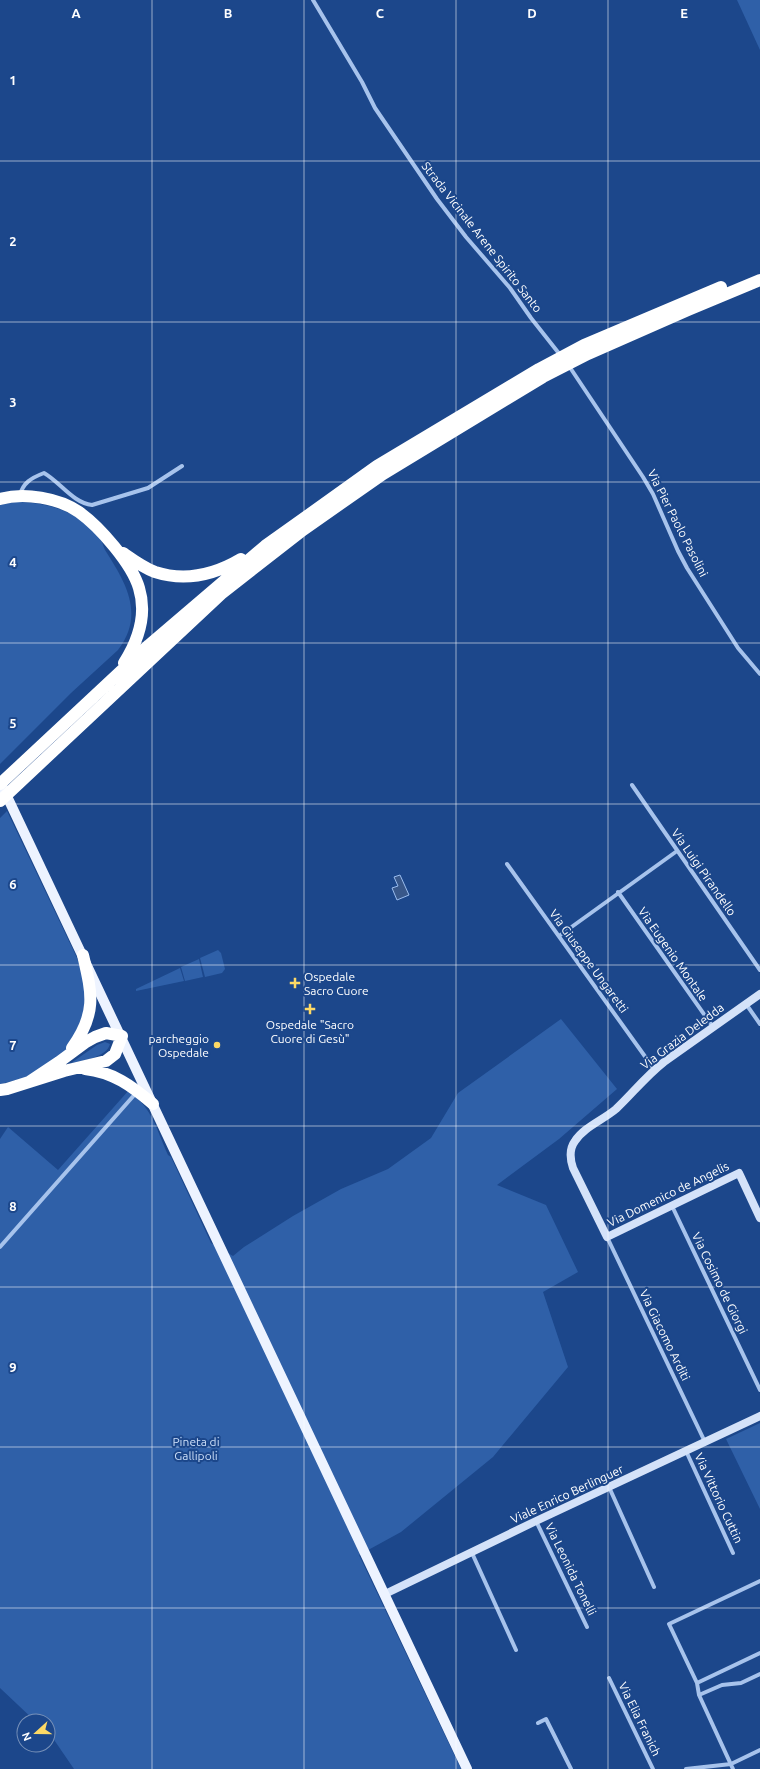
<svg xmlns="http://www.w3.org/2000/svg" width="760" height="1769" viewBox="0 0 760 1769" font-family="Ubuntu,sans-serif">
	<style>
		.green { fill: #2f60a8 }
		.water { fill: #39588a; stroke: #9bbdee }
		.lines { fill: none; stroke-linecap: round; stroke-linejoin: round }
		.street { stroke: #a7c3ec; stroke-width: 4 }
		.secondary { stroke: #d4e2f9; stroke-width: 8 }
		.primary { stroke: #edf3ff; stroke-width: 10 }
		.highway { stroke: #fff; stroke-width: 12 }
		.grid { fill: none; stroke: #fff; stroke-width: 1; stroke-opacity: 0.55 }
		.poi-dot { fill: #fdd965; stroke: #1c478b; stroke-width: 1.5 }
		.labels { text-anchor: middle; dominant-baseline: central; stroke-width: 4; stroke-linejoin: round; paint-order: stroke }
		.street-label { font-size: 12px; fill: #fff; stroke: #1c478b }
		.poi-label { font-size: 12px; fill: #fff; stroke: #1c478b; text-anchor: start }
		.park-label { font-size: 12px; fill: #cddff9; stroke: #1c478b }
		.grid-label { font-size: 13px; text-anchor: middle; font-weight: bold; fill: #fff; stroke: #1c478b; stroke-width: 4; stroke-linejoin: round; paint-order: stroke }
	</style>
	<rect width="100%" height="100%" fill="#1c478b"/>
	<path class="green" d="M 737,0 L 760,0 L 760,50 Z
		M 15,502 C 39,502 63,507 84,522 C 88,525 96,531 99,536 C 102,540 103,546 105,550 C 126,583 145,614 118,650 L 71,693 L 0,764 L 0,505 Z
		M 7,811 L 77,958 L 84,978 L 87,996 L 80,1028 L 64,1053 L 25,1078 L 0,1084 L 0,818 Z
		M 218,950 L 221,953 L 225,969 L 222,973 L 205,977 L 200,958 Z
		M 199,959 L 203,977 L 185,981 L 181,967 Z
		M 180,968 L 184,981 L 136,991 L 136,989 Z
		M 561,1019 L 617,1089 L 559,1139 L 497,1185 L 546,1205 L 578,1272 L 543,1292 L 568,1367 L 493,1457 L 401,1532 L 359,1555 L 461,1769 L 74,1769 L 48,1731 L 48,1721 L 35,1721 L 0,1688 L 0,1139 L 8,1127 L 58,1170 L 129,1090 C 154,1112 155,1126 168,1155 L 171,1157 L 211,1243 L 233,1256 L 244,1247 L 293,1216 L 341,1189 L 388,1169 L 431,1138 L 458,1093 Z
		M 105,1042 L 110,1044 C 107,1057 82,1061 71,1063 L 97,1045 Z
		M 760,1423 L 760,1509 L 726,1439 Z"/>
	<path class="water" d="M 400,875 L 409,895 L 397,900 L 392,888 L 398,886 L 394,877 Z"/>
	<g class="lines">
		<path class="street" d="M 313,0 L 362,82 L 375,108 L 437,199 L 466,237 L 510,288 L 531,318 L 561,356
			M 569,366 L 643,477 L 653,494 L 678,551 L 687,568 L 738,648 L 760,674
			M 20,495 C 23,483 31,478 44,473 C 60,482 73,503 92,505 L 148,488 L 182,466
			M 632,785 L 760,970
			M 507,864 L 654,1069
			M 618,892 L 713,1027
			M 559,936 L 677,851
			M 746,1004 L 760,1024
			M 672,1206 L 760,1390
			M 607,1237 L 705,1442
			M 0,1247 L 136,1093
			M 686,1451 L 733,1553
			M 609,1487 L 654,1587
			M 536,1521 L 587,1627
			M 472,1553 L 516,1650
			M 609,1678 L 653,1769
			M 697,1683 L 760,1653
			M 699,1695 L 722,1685 L 741,1683 L 760,1674
			M 538,1723 L 546,1719 L 571,1769
			M 686,1769 L 731,1764 L 760,1750
			M 733,1769 L 699,1695 L 697,1683 L 669,1624 L 760,1581"/>
		<path class="secondary" d="M 760,994 L 664,1062 C 646,1076 632,1094 616,1109 C 603,1120 584,1127 575,1141 C 569,1149 570,1159 573,1168 L 607,1237 L 739,1173 L 760,1218
			M 385,1594 L 536,1521 L 760,1416"/>
		<path class="primary" d="M 3,788 L 467,1769"/>
		<path class="highway" d="M 0,499 C 24,492 59,498 79,512 C 100,527 132,564 139,588 C 147,614 138,641 124,663
			M 123,553 C 133,560 144,568 155,572 C 186,582 214,575 241,559
			M 0,784 L 149,645 L 265,546 L 377,466 L 539,369 L 584,345 L 721,287
			M 0,801 L 221,594 L 303,530 L 383,474 L 543,377 L 588,354 L 688,310 L 760,280
			M 72,1048 C 97,1013 92,994 83,955
			M 85,1069 C 113,1072 132,1086 153,1104
			M 0,1090 L 7,1089 L 64,1071 L 106,1061 L 115,1054 L 122,1036 L 106,1033 L 95,1037 L 86,1042 L 59,1062 L 29,1082"/>
	</g>
	<path class="grid" d="M 152,0 L 152,1769M 304,0 L 304,1769M 456,0 L 456,1769M 608,0 L 608,1769M 0,161 L 760,161M 0,322 L 760,322M 0,482 L 760,482M 0,643 L 760,643M 0,804 L 760,804M 0,965 L 760,965M 0,1126 L 760,1126M 0,1287 L 760,1287M 0,1447 L 760,1447M 0,1608 L 760,1608"/>
	<g class="poi-dot">
		<path d="M293 977h4v4h4v4h-4v4h-4v-4h-4v-4h4z"/>
		<path d="M308 1003h4v4h4v4h-4v4h-4v-4h-4v-4h4z"/>
		<circle cx="217" cy="1045" r="4"/>
	</g>
	<g class="labels">
		<g class="street-label">
			<text transform="translate(482 237) rotate(52)">Strada Vicinale Arene Spirito Santo</text>
			<text transform="translate(678 523) rotate(63)">Via Pier Paolo Pasolini</text>
			<text transform="translate(704 872) rotate(55)">Via Luigi Pirandello</text>
			<text transform="translate(673 954) rotate(55)">Via Eugenio Montale</text>
			<text transform="translate(589 961) rotate(54)">Via Giuseppe Ungaretti</text>
			<text transform="translate(682 1036) rotate(-37)">Via Grazia Deledda</text>
			<text transform="translate(668 1194) rotate(-26)">Via Domenico de Angelis</text>
			<text transform="translate(720 1283) rotate(64)">Via Cosimo de Giorgi</text>
			<text transform="translate(665 1335) rotate(64)">Via Giacomo Arditi</text>
			<text transform="translate(567 1494) rotate(-25)">Viale Enrico Berlinguer</text>
			<text transform="translate(719 1498) rotate(65)">Via Vittorio Cuttin</text>
			<text transform="translate(571 1569) rotate(64)">Via Leonida Tonelli</text>
			<text transform="translate(640 1719) rotate(64)">Via Elia Franich</text>
		</g>
		<g class="poi-label">
			<text x="304" y="976">Ospedale<tspan x="304" dy="14">Sacro Cuore</tspan></text>
			<text x="310" y="1024" text-anchor="middle">Ospedale "Sacro<tspan x="310" dy="14">Cuore di Gesù"</tspan></text>
			<text x="209" y="1038" text-anchor="end">parcheggio<tspan x="209" dy="14">Ospedale</tspan></text>
		</g>
		<g class="park-label">
			<text x="196" y="1441">Pineta di<tspan x="196" dy="14">Gallipoli</tspan></text>
		</g>
	</g>
	<g class="grid-label">
		<text x="76" y="18">A</text>
		<text x="228" y="18">B</text>
		<text x="380" y="18">C</text>
		<text x="532" y="18">D</text>
		<text x="684" y="18">E</text>
		<text x="13" y="85">1</text>
		<text x="13" y="246">2</text>
		<text x="13" y="407">3</text>
		<text x="13" y="567">4</text>
		<text x="13" y="728">5</text>
		<text x="13" y="889">6</text>
		<text x="13" y="1050">7</text>
		<text x="13" y="1211">8</text>
		<text x="13" y="1372">9</text>
	</g>
	<g transform="translate(36 1733) rotate(249)"><circle r="19" fill="#1c478b" stroke="#7791b9"/>
	<path d="M0-3L7 15L0 10L-7 15Z" fill="#fdd965"/>
	<text y="-6" font-size="11" font-weight="bold" text-anchor="middle" fill="#ffffff">N</text>
	</g>
</svg>
